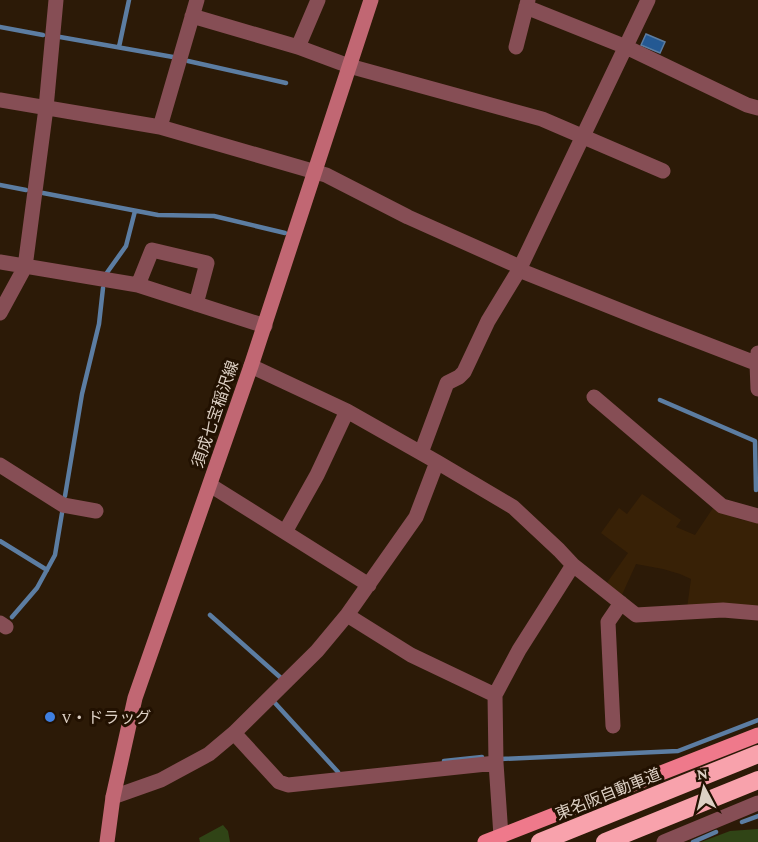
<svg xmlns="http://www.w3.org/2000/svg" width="758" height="842" viewBox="0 0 758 842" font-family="'Crimson Pro','Noto Sans JP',serif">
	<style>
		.built { fill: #382106 }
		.green { fill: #304416 }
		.water { fill: #245993; stroke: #5c7da2; stroke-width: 1.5 }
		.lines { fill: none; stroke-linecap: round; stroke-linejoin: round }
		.stream { stroke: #5c7da2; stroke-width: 4.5 }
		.minor { stroke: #864e55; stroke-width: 15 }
		.tertiary { stroke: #864e55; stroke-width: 15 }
		.secondary { stroke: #c16773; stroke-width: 15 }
		.primary { stroke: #ef798b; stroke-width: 15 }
		.motorway { stroke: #f8a2ac; stroke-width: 18 }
		.shop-dot { fill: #3f7fe0; stroke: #221101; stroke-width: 2 }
		.labels { text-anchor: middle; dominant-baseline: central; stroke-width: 6; stroke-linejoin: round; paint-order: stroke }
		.street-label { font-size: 16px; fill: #ddd0c4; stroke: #221101 }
		.poi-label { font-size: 16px; fill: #ddd0c4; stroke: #221101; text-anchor: start }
	</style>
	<rect width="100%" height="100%" fill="#2c1a07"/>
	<path class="built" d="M 642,494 L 681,520 L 676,527 L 695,535 L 715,505 L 738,519 L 758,523 L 758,607 L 687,608 L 691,579 L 680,574 L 663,569 L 636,564 L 620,599 L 604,587 L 628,553 L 601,533 L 619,508 L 627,514 Z"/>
	<path class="green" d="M 223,825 L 228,831 L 230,842 L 200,842 L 199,838 Z
		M 758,829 L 758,842 L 701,842 L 730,831 Z"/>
	<path class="water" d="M 646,34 L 665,42 L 660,53 L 641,45 Z"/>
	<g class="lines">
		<path class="stream" d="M 0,27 L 43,35
			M 60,37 L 173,57
			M 119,47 L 129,0
			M 188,61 L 286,83
			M 0,185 L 26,190
			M 43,193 L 158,215 L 214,216 L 285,233
			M 106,274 L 126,246 L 135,211
			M 660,400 L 755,441 L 756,490
			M 65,496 L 82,394 L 99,324 L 103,288
			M 0,541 L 47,570
			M 210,615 L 281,678
			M 12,617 L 37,588 L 55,555 L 62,513
			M 275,703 L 338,772
			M 501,759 L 678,751 L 758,720
			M 444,761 L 482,757
			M 742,822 L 758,816
			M 693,842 L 716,832"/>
		<path class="minor" d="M 526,7 L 626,47 L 747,105 L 758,108
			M 192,16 L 298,47 L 349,66 L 542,119 L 663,171
			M 298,47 L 318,0
			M 516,47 L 528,0
			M 0,100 L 160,127 L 326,175 L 408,217 L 520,267
			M 160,127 L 197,0
			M 0,262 L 138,285 L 265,326
			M 519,270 L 649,322 L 758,364
			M 138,285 L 152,250 L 207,263 L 196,304
			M 0,313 L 25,267 L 46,108 L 56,0
			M 758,353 L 757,364 L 758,389
			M 251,366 L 347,411 L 437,462 L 513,507 L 559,550 L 573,565 L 636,615 L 723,610 L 758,613
			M 594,397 L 722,506 L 758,516
			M 421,453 L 447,383 L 459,377 L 464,372 L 488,321 L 519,270 L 648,0
			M 0,465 L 63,505 L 96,511
			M 210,485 L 369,585
			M 285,532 L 317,475 L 347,411
			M 347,615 L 411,655 L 495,695 L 496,763 L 501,836
			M 0,623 L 6,627
			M 495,695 L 519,650 L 573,565
			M 613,726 L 608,622 L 621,603
			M 234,733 L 279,782 L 288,785 L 496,763
			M 113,797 L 161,780 L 209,754 L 234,733 L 317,651 L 347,615 L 416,517 L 437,462"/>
		<path class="tertiary" d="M 664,842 L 758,803"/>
		<path class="secondary" d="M 107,842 L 113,797 L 135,698 L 251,366 L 371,0"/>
		<path class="primary" d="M 485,842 L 758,735"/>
		<path class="motorway" d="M 540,842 L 758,754
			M 605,842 L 758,780"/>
	</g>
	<circle class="shop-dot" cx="50" cy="717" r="6"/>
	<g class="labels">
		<g class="street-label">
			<text transform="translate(215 414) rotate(-71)">須成七宝稲沢線</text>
			<text transform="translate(608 794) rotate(-22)">東名阪自動車道</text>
		</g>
		<g class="poi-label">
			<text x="62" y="717">V・ドラッグ</text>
		</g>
	</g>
	<g transform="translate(704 788) rotate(353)" stroke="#221101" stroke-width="4.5" paint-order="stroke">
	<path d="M0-4.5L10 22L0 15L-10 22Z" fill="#ddd0c4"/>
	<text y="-9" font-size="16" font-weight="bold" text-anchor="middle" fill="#ddd0c4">N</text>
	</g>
</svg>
